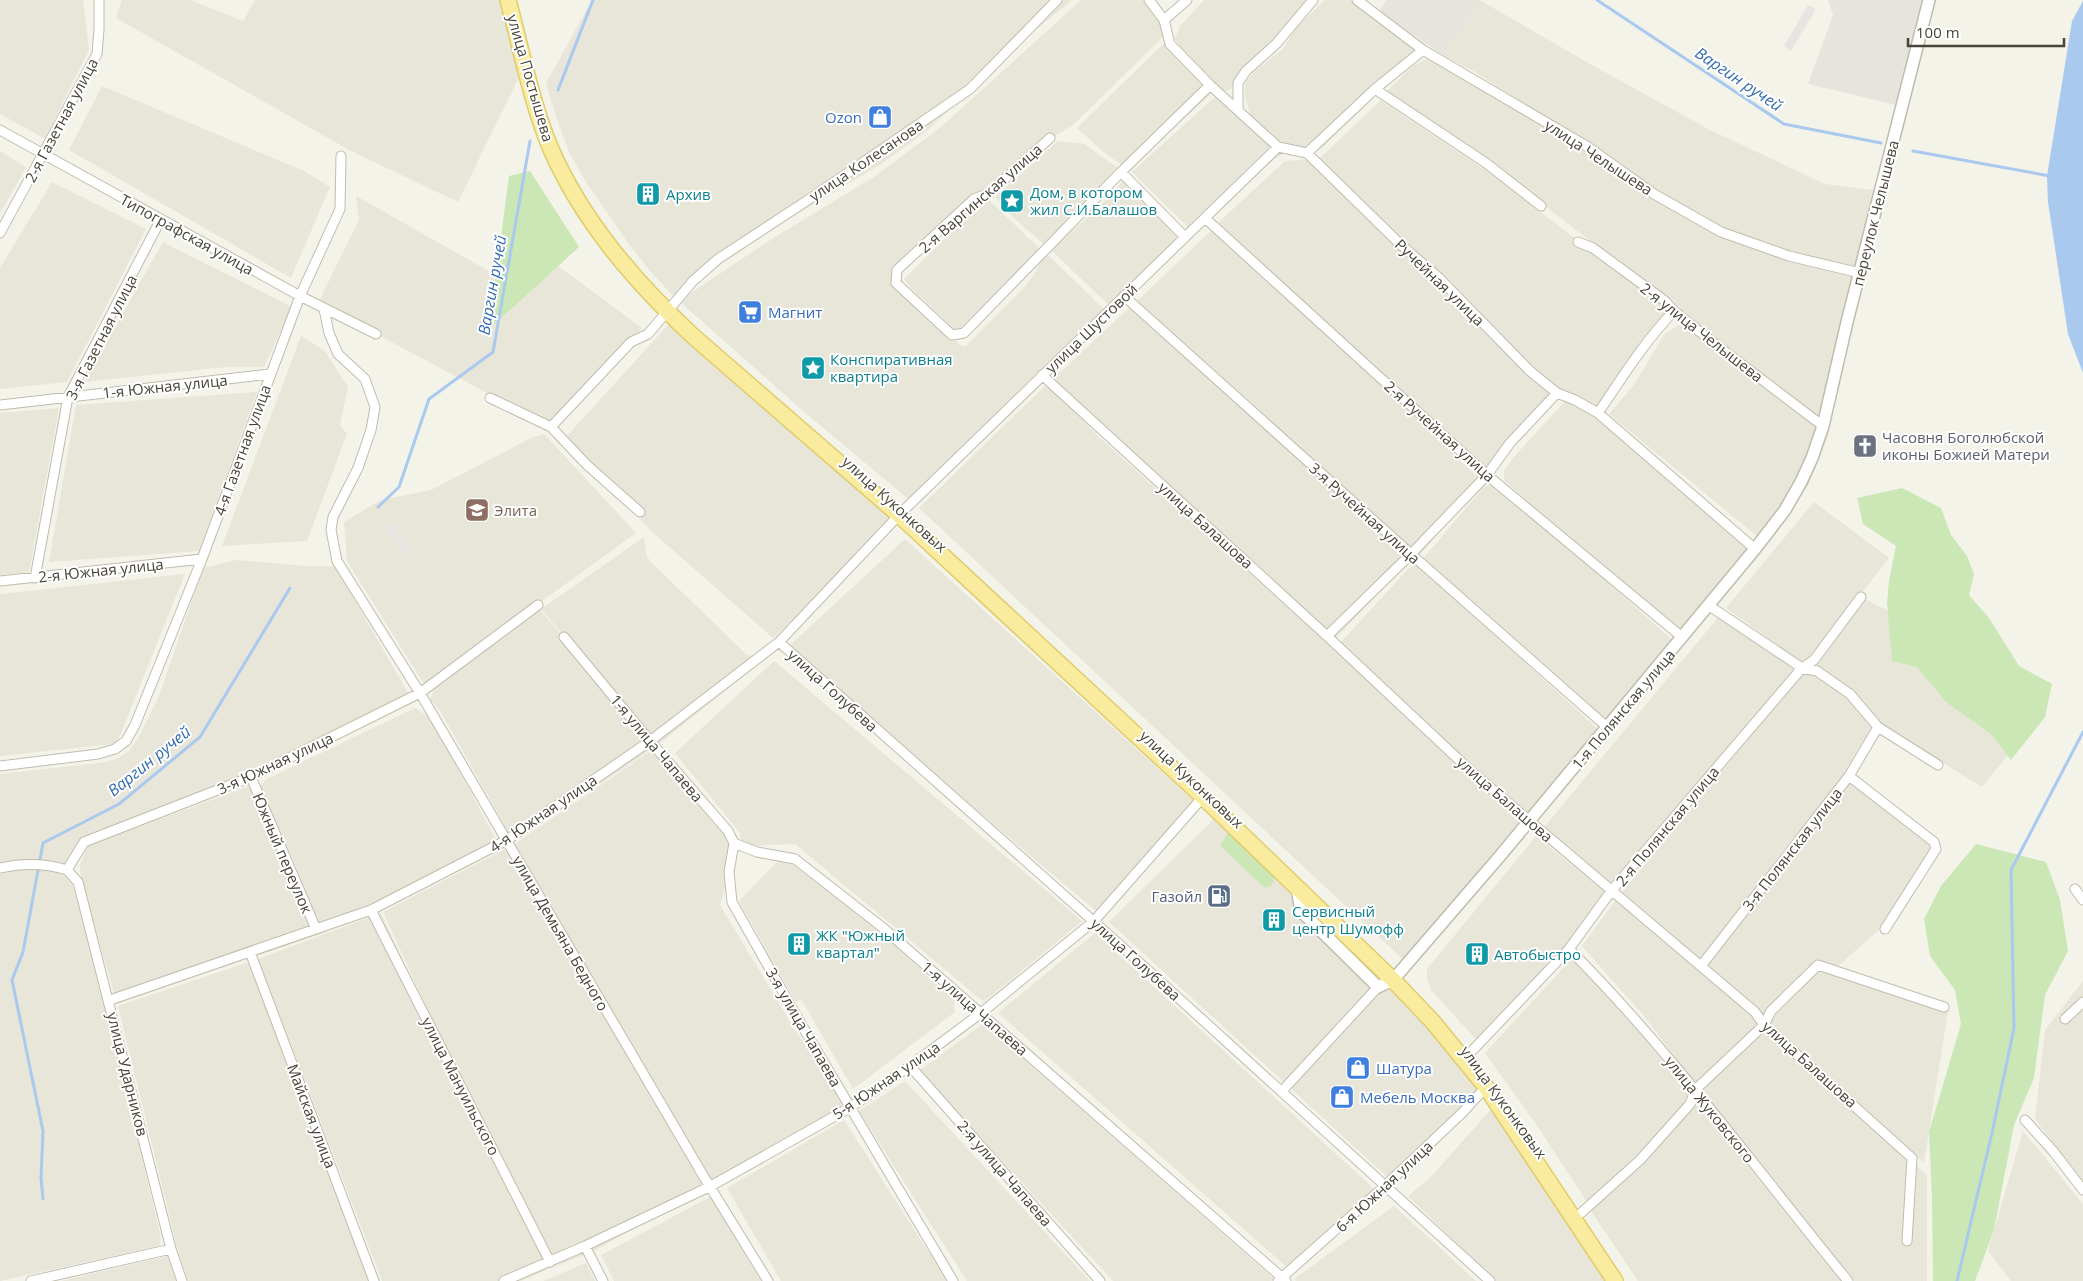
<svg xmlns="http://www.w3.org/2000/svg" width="2083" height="1281" viewBox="0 0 2083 1281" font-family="'Open Sans',sans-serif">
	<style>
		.residential { fill: #e8e5d9 }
		.industrial { fill: #e7e4de }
		.green { fill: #cae7b5 }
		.parking { fill: #e6e5e1 }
		.water { fill: #aac9ee }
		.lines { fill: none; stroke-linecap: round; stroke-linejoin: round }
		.stream { stroke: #aac9ee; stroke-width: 3 }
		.minor-casing { stroke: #c0bcad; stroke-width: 11 }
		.tertiary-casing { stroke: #c0bcad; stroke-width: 14 }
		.primary-casing { stroke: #dfcc6d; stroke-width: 18 }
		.minor { stroke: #fff; stroke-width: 9 }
		.tertiary { stroke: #fff; stroke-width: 11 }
		.primary { stroke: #faec9e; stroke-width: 15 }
		.labels { text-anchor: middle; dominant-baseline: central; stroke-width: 4; stroke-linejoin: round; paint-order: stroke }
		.street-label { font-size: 15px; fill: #484438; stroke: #fff }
		.shop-label { font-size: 15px; fill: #366cbe; stroke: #fff; text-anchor: start }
		.culture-label { font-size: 15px; fill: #0d838f; stroke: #fff; text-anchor: start }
		.worship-label { font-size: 15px; fill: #5b616d; stroke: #fff; text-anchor: start }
		.education-label { font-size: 15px; fill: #785e54; stroke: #fff; text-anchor: start }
		.service-label { font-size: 15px; fill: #4e5e75; stroke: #fff; text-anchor: end }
		.water-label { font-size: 16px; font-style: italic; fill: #356cb1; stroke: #fff }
	</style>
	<rect width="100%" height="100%" fill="#f4f3ea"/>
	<path class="residential" d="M 0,0 L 83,0 L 89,50 L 45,139 L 0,114 Z
		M 122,0 L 190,0 L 243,21 L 255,0 L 503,0 L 523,69 L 458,202 L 351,151 L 116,18 Z
		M 592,0 L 1072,0 L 1020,43 L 928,130 L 881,164 L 772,229 L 674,297 L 650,271 L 628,243 L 584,179 L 569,152 L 556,117 L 546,83 Z
		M 1081,0 L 1149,0 L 1166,34 L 1072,126 L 1058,134 L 1007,178 L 980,198 L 897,276 L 897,286 L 961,346 L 966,346 L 1024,288 L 1037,270 L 1040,260 L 1047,254 L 1109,314 L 913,503 L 802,410 L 679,301 L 775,237 L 874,177 L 941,127 Z
		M 1204,0 L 1318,0 L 1294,24 L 1281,46 L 1254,67 L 1234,87 L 1226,91 L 1218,90 L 1186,56 L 1175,39 L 1180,26 Z
		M 1325,0 L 1354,0 L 1421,47 L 1409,63 L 1322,148 L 1293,155 L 1252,121 L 1245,96 L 1245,83 L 1256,70 L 1283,49 L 1297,26 Z
		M 1483,2 L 1592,65 L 1710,130 L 1825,184 L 1881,191 L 1863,269 L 1792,254 L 1726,230 L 1676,205 L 1475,72 L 1443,55 Z
		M 1165,42 L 1212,93 L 1128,170 L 1099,148 L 1077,128 Z
		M 1433,56 L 1469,73 L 1653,196 L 1720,236 L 1861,277 L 1827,424 L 1684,318 L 1674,301 L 1598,247 L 1488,162 L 1384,94 L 1413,66 Z
		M 102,86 L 304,171 L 330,187 L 291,278 L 69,150 Z
		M 1216,96 L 1282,154 L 1274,159 L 1195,234 L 1132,172 Z
		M 1381,100 L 1487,171 L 1617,271 L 1669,306 L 1675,318 L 1659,331 L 1604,410 L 1573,394 L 1554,388 L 1320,158 Z
		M 1058,141 L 1084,144 L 1125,173 L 1046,246 L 1017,221 L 995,197 Z
		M 0,151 L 26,167 L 0,214 Z
		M 1310,159 L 1556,398 L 1484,473 L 1218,223 L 1285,161 Z
		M 1128,176 L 1192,237 L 1114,310 L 1050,249 L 1092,214 Z
		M 52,182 L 146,229 L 67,382 L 0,389 L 0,268 Z
		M 356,196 L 526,292 L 550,260 L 642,328 L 551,427 L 318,303 L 359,220 Z
		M 989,200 L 1041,250 L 1030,269 L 1009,293 L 963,337 L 912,289 L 904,279 L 973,211 Z
		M 1214,228 L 1482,481 L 1418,557 L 1135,303 Z
		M 163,242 L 292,307 L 264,367 L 226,367 L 84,382 Z
		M 1129,308 L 1412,558 L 1335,639 L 1052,380 Z
		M 670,323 L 898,521 L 773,638 L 651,531 L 565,438 Z
		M 1682,323 L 1829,434 L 1809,484 L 1792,509 L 1764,542 L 1609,414 L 1633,386 L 1665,334 Z
		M 301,336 L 324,350 L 348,387 L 340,425 L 347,434 L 307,541 L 222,546 Z
		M 1047,384 L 1100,438 L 1391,700 L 1526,826 L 1410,966 L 919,508 Z
		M 257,392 L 199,551 L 49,562 L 76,405 Z
		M 1565,401 L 1581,406 L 1602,418 L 1760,548 L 1682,640 L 1504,480 L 1504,471 L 1513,458 Z
		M 59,408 L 29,572 L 0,575 L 0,413 Z
		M 544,434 L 636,533 L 425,686 L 347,561 L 344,522 L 381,500 L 431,490 L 531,438 Z
		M 1494,482 L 1678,645 L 1609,729 L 1422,560 L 1483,488 Z
		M 1814,502 L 1889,558 L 1812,657 L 1802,663 L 1726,608 Z
		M 644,537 L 646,554 L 650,561 L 747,655 L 768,656 L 658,745 L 541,609 Z
		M 905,539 L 1195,802 L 1107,901 L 1096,911 L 786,649 Z
		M 236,560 L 306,566 L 335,566 L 410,696 L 255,772 L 83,840 L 71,859 L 64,865 L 0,865 L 0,774 L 99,763 L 116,759 L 129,751 L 140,735 L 159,696 L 203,568 Z
		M 1418,564 L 1603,734 L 1530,821 L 1340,643 L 1408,569 Z
		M 185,574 L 119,738 L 114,744 L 0,756 L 0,594 Z
		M 1865,599 L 1935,635 L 2017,744 L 1982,787 L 1880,724 L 1848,688 L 1817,666 Z
		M 540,610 L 658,745 L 514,842 L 439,709 L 430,700 L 434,689 Z
		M 1721,614 L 1795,669 L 1616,891 L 1541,831 Z
		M 774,661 L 1082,921 L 984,1002 L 795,844 L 742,846 L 740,833 L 675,753 Z
		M 1804,671 L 1824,680 L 1852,701 L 1872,726 L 1836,786 L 1789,843 L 1701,961 L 1619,896 Z
		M 415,708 L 432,719 L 498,844 L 369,907 L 320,922 L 324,933 L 117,1004 L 81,879 L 80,865 L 88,845 L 255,784 L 304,887 L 293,859 L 258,788 L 267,779 Z
		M 658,746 L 736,837 L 738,850 L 733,857 L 720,905 L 796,1032 L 855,1107 L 713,1185 L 515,844 Z
		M 1849,780 L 1931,843 L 1933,849 L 1881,928 L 1837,967 L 1819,961 L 1764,1015 L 1705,966 Z
		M 1218,815 L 1401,995 L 1483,1093 L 1418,1166 L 1395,1184 L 1109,922 Z
		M 1536,836 L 1611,897 L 1481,1045 L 1431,990 L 1427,978 L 1427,969 Z
		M 513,845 L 711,1186 L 592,1252 L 554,1267 L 542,1238 L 466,1093 L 383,912 Z
		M 778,861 L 793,865 L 882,933 L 954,1000 L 955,1012 L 853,1089 L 801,999 L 796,1002 L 739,901 Z
		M 13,870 L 52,870 L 64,876 L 73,886 L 105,1003 L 161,1238 L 159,1246 L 0,1281 L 0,873 Z
		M 1615,901 L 1750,1014 L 1760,1025 L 1696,1085 L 1644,1016 L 1582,946 Z
		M 381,913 L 465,1094 L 541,1239 L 553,1267 L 521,1281 L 382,1281 L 258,959 Z
		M 1095,933 L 1381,1195 L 1288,1268 L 998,1013 Z
		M 1578,952 L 1691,1089 L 1682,1107 L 1633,1159 L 1587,1202 L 1536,1124 L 1485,1053 Z
		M 255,960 L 326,1145 L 380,1281 L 188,1281 L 178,1251 L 118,1006 Z
		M 1818,968 L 1948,1011 L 1924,1163 L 1768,1024 Z
		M 2083,981 L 2083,1182 L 2035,1119 L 2045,1030 Z
		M 984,1023 L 1274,1279 L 1271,1281 L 1113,1281 L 919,1071 Z
		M 1765,1028 L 1927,1175 L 1927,1281 L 1855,1281 L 1700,1090 Z
		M 905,1081 L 1090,1281 L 967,1281 L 859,1111 Z
		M 1700,1098 L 1843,1281 L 1638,1281 L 1591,1211 L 1635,1170 Z
		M 1493,1107 L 1606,1281 L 1496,1281 L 1408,1196 L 1429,1179 Z
		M 844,1120 L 947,1281 L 781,1281 L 727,1188 Z
		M 2023,1131 L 2083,1204 L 2083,1281 L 2011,1281 L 1988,1251 Z
		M 712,1196 L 761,1281 L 614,1281 L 601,1255 Z
		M 1394,1206 L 1476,1281 L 1296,1281 L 1294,1279 Z
		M 168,1256 L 176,1281 L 61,1281 Z
		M 586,1263 L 595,1281 L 543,1281 Z"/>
	<path class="industrial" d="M 1386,0 L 1480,0 L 1483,2 L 1443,55 L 1379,12 Z
		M 1828,0 L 1923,0 L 1904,107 L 1808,84 L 1833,15 Z"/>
	<path class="green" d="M 530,171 L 579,247 L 489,329 L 509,176 Z
		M 1902,488 L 1941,508 L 1951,535 L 1967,556 L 1974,574 L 1969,595 L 1989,618 L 2019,666 L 2052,684 L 2045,717 L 2011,760 L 1991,734 L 1946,702 L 1917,667 L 1892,661 L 1887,603 L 1889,581 L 1896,546 L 1863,524 L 1857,498 Z
		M 1228,833 L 1273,874 C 1275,882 1273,886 1265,888 L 1220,846 Z
		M 1976,844 L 2046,862 L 2060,900 L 2068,951 L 2045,995 L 2034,1078 L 2014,1125 L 1994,1230 L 1975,1281 L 1933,1281 L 1932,1197 L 1929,1132 L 1961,1024 L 1955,990 L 1930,956 L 1924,919 L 1941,886 Z"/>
	<path class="parking" d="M 1808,5 L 1816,9 L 1791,51 L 1784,46 Z
		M 390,522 L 413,552 L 407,556 L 385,526 Z"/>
	<path class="water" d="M 2083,1 L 2083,373 L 2068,334 L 2048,202 L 2047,176 L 2072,21 Z"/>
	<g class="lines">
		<path class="stream" d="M 1597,0 L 1784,124 L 1881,143
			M 558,90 L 593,0
			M 1913,151 L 2050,176
			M 378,507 L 399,487 L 429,399 L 493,352 L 530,141
			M 43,1199 L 41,1178 L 43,1131 L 12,980 L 23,952 L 43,843 L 119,804 L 200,737 L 290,588
			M 1957,1281 L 1992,1133 L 2014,1028 L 2011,870 L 2083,732"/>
		<defs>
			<path id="minor" d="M 1149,0 L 1164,20 L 1170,44 L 1210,85 L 1278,147 L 1307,153 L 1399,243 L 1439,278 L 1530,371 L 1557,393 L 1575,400 L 1598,413 L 1755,549
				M 1357,0 L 1423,50 L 1588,147 L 1654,194 L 1721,232 L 1789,256 L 1860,273
				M 1164,20 L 1187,0
				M 1375,89 L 1486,163 L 1541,206
				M 1238,110 L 1238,83 L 1246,71 L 1276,44 L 1313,0
				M 0,130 L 300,296 L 376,334
				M 1050,138 L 989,193 L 974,199 L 897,270 L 896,283 L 952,335 L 964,333 L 1121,172 L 1210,85
				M 1307,153 L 1375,89 L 1423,50
				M 1121,172 L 1185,237
				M 1205,218 L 1487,475 L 1682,637
				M 0,233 L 97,54 L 99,29 L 99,0
				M 1578,242 L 1593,248 L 1665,301 L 1674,311 L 1715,344 L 1823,426
				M 1124,296 L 1411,554 L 1607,727
				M 324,309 L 329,333 L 338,354 L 365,379 L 375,407 L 371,430 L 358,468 L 333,517 L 331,530 L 337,561 L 420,693 L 704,1177 L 768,1281
				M 1042,375 L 1327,636 L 1473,773 L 1755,1012 L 1764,1025 L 1912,1158 L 1907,1241
				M 490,398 L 551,427 L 587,465 L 640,512
				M 0,405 L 270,374
				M 1598,413 C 1622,378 1644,342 1674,311
				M 551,427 L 631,342 L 648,334 L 693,281 L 718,259 L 814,196 L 970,89 L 1057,0
				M 904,510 L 1278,147
				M 35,578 L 68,397 L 161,219
				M 0,581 L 202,559
				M 1708,605 L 1802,668 L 1817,671 L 1850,694 L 1878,727 L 1938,765
				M 1327,636 L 1411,554 L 1487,475 L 1510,443 L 1557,393
				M 564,637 L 650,741 L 728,831 L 734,843 L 757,852 L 795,859 L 882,927 L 1286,1281
				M 779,642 L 1119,944 L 1490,1281
				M 0,766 L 98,754 L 115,749 L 126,741 L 135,725 L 202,559 L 300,296 L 340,209 L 341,156
				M 1849,776 L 1934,842 L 1936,849 L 1885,929
				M 251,777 L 316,929
				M 734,843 L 729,872 L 732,902 L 801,1024 L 953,1281
				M 0,868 C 23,863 45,863 67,870
				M 67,870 L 84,842 L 251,777 L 420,693 L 538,605
				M 67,870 L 78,882 L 171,1249 L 182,1281
				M 2075,889 L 2083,900
				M 371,910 L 550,1262
				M 1569,949 C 1672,1052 1756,1169 1848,1281
				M 250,952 L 374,1281
				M 1701,966 L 1849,776 L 1878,727
				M 110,1000 L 371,910 L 507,840 L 650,741 L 779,642 L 899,515
				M 2065,1019 L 2083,1002
				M 1470,1053 L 1569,949 L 1612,890 L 1802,668 L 1814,660 L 1861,597
				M 910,1066 L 1100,1281
				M 1282,1091 L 1378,987
				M 2025,1120 L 2053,1151 L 2083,1190
				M 1581,1213 L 1640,1160 L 1690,1104 L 1696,1089 L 1764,1025 L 1771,1011 L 1818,965 L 1944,1007
				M 585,1246 L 603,1281
				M 31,1281 L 171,1249
				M 504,1281 L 585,1246 L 711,1186 L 851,1107 L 910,1066 L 981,1013 L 1094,921 L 1203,797
				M 1278,1281 L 1386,1185 L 1462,1113 L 1486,1087"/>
			<path id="tertiary" d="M 1297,888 L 1301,911 L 1378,987 L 1393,980 L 1500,856 L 1755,549 L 1785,510 L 1801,482 L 1812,458 L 1823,426 L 1847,322 L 1929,0"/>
			<path id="primary" d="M 508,0 C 521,48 531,101 550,147 C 582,221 635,282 694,337 L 899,515 L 1203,797 L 1393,980 L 1433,1022 L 1486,1087 L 1615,1281"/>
		</defs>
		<use href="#minor" class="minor-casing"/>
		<use href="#tertiary" class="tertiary-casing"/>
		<use href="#primary" class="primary-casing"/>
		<use href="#minor" class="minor"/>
		<use href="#tertiary" class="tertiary"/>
		<use href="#primary" class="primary"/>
	</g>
	<defs>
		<symbol id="shop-square" viewBox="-11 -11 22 22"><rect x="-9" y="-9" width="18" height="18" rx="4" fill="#3f7fe0" stroke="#fff"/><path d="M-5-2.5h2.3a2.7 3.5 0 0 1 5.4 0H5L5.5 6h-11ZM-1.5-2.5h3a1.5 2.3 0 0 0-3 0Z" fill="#fff"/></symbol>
		<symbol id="building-square" viewBox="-11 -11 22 22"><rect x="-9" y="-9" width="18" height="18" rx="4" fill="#0f9aa8" stroke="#fff"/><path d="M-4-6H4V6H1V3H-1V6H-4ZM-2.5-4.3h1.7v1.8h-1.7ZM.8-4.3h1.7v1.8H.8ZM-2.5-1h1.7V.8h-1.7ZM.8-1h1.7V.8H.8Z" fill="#fff"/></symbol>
		<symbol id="sight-square" viewBox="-11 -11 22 22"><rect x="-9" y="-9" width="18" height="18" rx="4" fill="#0f9aa8" stroke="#fff"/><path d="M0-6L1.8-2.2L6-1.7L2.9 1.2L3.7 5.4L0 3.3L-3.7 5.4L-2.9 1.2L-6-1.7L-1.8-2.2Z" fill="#fff"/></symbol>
		<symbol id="supermarket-square" viewBox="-11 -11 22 22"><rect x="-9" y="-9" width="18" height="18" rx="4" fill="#3f7fe0" stroke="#fff"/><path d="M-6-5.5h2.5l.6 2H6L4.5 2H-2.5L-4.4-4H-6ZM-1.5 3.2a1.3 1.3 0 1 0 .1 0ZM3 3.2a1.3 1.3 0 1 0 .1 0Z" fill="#fff"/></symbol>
		<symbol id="church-square" viewBox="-11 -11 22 22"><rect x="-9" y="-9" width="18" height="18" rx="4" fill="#6b7280" stroke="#fff"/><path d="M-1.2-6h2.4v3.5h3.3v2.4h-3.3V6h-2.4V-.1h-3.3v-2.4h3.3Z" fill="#fff"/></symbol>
		<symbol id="school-square" viewBox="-11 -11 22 22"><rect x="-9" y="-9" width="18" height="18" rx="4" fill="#8d6e63" stroke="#fff"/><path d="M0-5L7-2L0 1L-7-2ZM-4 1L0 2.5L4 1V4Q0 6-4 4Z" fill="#fff"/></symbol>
		<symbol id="fuel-square" viewBox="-11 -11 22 22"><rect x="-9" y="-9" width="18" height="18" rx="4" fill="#5c6f8a" stroke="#fff"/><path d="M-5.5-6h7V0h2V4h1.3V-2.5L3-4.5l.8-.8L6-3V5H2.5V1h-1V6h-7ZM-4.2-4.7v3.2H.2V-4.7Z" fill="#fff"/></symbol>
	</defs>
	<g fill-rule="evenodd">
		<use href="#shop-square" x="866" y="103" width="28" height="28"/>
		<use href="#building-square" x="634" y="180" width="28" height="28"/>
		<use href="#sight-square" x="998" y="187" width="28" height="28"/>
		<use href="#supermarket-square" x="736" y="298" width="28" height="28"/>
		<use href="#sight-square" x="799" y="354" width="28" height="28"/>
		<use href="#church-square" x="1851" y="432" width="28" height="28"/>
		<use href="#school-square" x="463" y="496" width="28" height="28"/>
		<use href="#fuel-square" x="1205" y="882" width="28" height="28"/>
		<use href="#building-square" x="1260" y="906" width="28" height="28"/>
		<use href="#building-square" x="785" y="930" width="28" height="28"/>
		<use href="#building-square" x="1463" y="940" width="28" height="28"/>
		<use href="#shop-square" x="1344" y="1054" width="28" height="28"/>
		<use href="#shop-square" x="1328" y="1083" width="28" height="28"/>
	</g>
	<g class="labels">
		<g class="street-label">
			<text transform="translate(531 78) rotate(74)">улица Постышева</text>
			<text transform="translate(61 120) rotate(-62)">2-я Газетная улица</text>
			<text transform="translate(1599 157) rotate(33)">улица Челышева</text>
			<text transform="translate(866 160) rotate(-34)">улица Колесанова</text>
			<text transform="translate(980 198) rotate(-41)">2-я Варгинская улица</text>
			<text transform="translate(1875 213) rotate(-76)">переулок Челышева</text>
			<text transform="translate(187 234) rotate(29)">Типографская улица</text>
			<text transform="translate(1440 282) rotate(44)">Ручейная улица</text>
			<text transform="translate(1091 328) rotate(-44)">улица Шустовой</text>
			<text transform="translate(1702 332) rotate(38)">2-я улица Челышева</text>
			<text transform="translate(101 337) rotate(-63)">3-я Газетная улица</text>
			<text transform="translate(165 386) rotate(-6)">1-я Южная улица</text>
			<text transform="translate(1440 431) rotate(42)">2-я Ручейная улица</text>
			<text transform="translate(242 450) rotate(-70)">4-я Газетная улица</text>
			<text transform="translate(895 504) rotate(42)">улица Куконковых</text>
			<text transform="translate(1365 513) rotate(42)">3-я Ручейная улица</text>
			<text transform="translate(1206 525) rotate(42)">улица Балашова</text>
			<text transform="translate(101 570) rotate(-6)">2-я Южная улица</text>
			<text transform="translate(833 690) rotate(42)">улица Голубева</text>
			<text transform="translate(1623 709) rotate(-50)">1-я Полянская улица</text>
			<text transform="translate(657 748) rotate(50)">1-я улица Чапаева</text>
			<text transform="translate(275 763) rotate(-25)">3-я Южная улица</text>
			<text transform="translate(1192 779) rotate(43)">улица Куконковых</text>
			<text transform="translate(1505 799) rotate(41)">улица Балашова</text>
			<text transform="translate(543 813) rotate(-34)">4-я Южная улица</text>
			<text transform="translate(1667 826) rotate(-50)">2-я Полянская улица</text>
			<text transform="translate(1792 849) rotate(-52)">3-я Полянская улица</text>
			<text transform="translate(283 853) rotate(67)">Южный переулок</text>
			<text transform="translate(561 933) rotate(60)">улица Демьяна Бедного</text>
			<text transform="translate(1136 959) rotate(42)">улица Голубева</text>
			<text transform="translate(975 1008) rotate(41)">1-я улица Чапаева</text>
			<text transform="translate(804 1027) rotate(60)">3-я улица Чапаева</text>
			<text transform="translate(1810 1064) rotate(42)">улица Балашова</text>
			<text transform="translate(128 1074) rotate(76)">улица Ударников</text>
			<text transform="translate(886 1080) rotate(-34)">5-я Южная улица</text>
			<text transform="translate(461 1086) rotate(63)">улица Мануильского</text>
			<text transform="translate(1504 1102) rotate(54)">улица Куконковых</text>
			<text transform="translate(1710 1109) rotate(51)">улица Жуковского</text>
			<text transform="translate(312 1116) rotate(69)">Майская улица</text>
			<text transform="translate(1005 1173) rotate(49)">2-я улица Чапаева</text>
			<text transform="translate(1384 1186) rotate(-43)">6-я Южная улица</text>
		</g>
		<g class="shop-label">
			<text x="862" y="117" text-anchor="end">Ozon</text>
			<text x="768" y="312">Магнит</text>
			<text x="1376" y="1068">Шатура</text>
			<text x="1360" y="1097">Мебель Москва</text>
		</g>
		<g class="culture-label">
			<text x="1030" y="192">Дом, в котором<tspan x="1030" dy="17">жил С.И.Балашов</tspan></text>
			<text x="666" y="194">Архив</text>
			<text x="830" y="359">Конспиративная<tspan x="830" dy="17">квартира</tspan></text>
			<text x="1292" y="911">Сервисный<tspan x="1292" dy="17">центр Шумофф</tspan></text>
			<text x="816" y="935">ЖК "Южный<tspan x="816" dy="17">квартал"</tspan></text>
			<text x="1494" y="954">Автобыстро</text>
		</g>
		<g class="worship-label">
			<text x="1882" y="437">Часовня Боголюбской<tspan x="1882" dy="17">иконы Божией Матери</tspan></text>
		</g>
		<g class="education-label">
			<text x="494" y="510">Элита</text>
		</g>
		<g class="service-label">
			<text x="1202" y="896">Газойл</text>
		</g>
		<g class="water-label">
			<text transform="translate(1739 79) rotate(34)">Варгин ручей</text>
			<text transform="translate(492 285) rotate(-80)">Варгин ручей</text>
			<text transform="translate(149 761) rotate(-39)">Варгин ручей</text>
		</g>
	</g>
	<path d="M1908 38v8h156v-8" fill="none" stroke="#484438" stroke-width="2.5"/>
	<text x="1916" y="38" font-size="15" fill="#484438" stroke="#ffffff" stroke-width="4" paint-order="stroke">100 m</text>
</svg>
